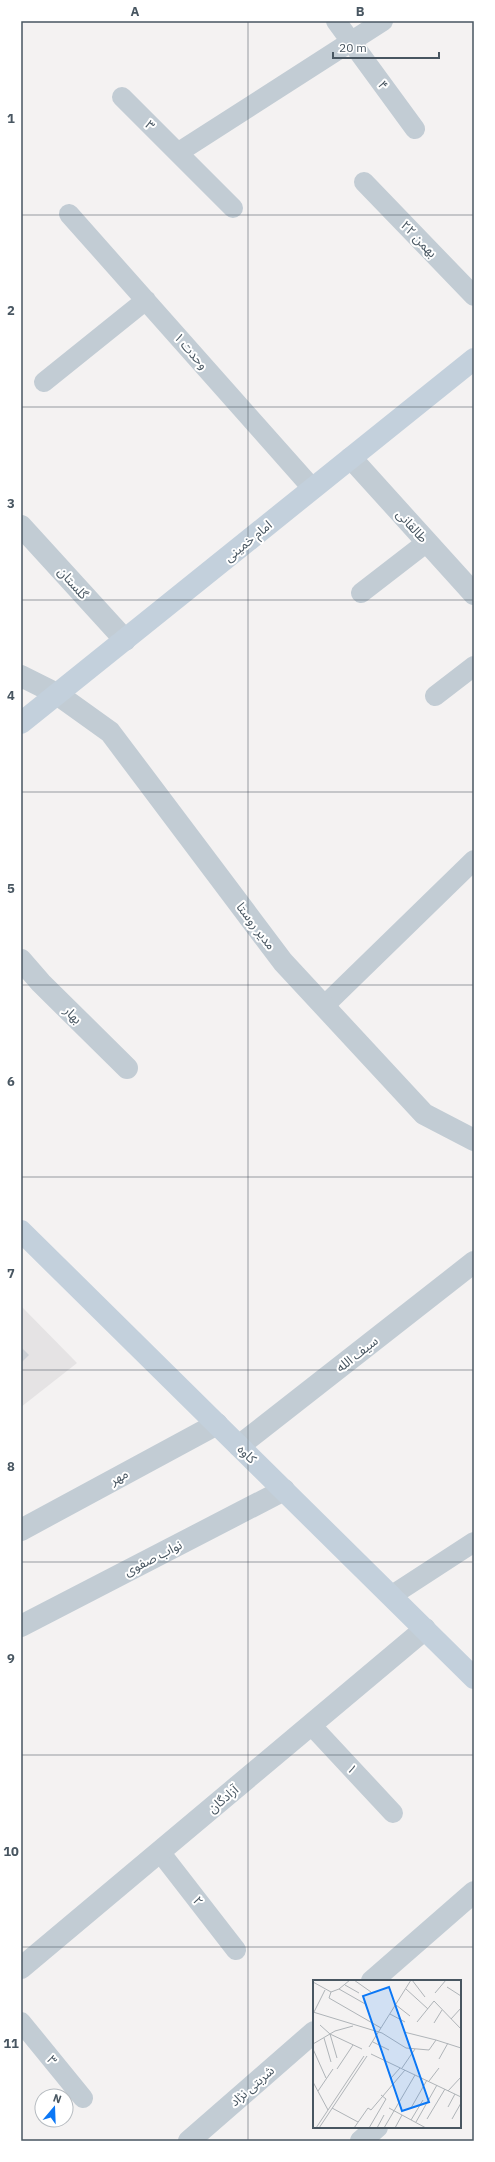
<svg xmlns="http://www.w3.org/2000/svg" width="495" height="2162" viewBox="0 0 495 2162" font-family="'IBM Plex Sans','Noto Sans Arabic',sans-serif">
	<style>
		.education { fill: #e5e3e4 }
		.building { fill: #cdd1d6 }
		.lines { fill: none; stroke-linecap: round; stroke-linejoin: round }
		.lane { stroke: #c2ccd4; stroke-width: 20 }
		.street { stroke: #c2ccd4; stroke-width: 22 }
		.secondary { stroke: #c3d0dc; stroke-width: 22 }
		.grid { fill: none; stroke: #485661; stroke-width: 1; stroke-opacity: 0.55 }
		.labels { text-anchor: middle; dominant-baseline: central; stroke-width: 4; stroke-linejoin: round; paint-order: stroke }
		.street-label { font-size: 13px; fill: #485661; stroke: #fff }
		.inset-road { fill: none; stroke: #afb4b8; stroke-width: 1 }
		.view { fill: #0b77f5; fill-opacity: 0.15; stroke: #0b77f5; stroke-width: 2 }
		.inset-edge { fill: none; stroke: #485661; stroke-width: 2 }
		.neatline { fill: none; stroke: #485661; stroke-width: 1.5 }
		.grid-label { font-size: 13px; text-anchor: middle; font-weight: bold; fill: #485661 }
	</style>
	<rect width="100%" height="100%" fill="#f4f2f2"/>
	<path class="education" d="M 21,1306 L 77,1363 L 21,1407 Z"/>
	<path class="building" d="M 21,1347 L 29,1355 L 21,1363 Z"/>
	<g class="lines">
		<path class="lane" d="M 336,21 L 415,129
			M 122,97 L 233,208
			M 179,152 L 383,21
			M 364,182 L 474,296
			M 69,214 L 313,489
			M 44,382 L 146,300
			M 361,593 L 427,542
			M 435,696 L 474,666
			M 324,1006 L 474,860
			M 391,1596 L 474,1542
			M 311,1725 L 393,1813
			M 160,1852 L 236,1950
			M 21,2022 L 83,2098"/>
		<path class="street" d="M 351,458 L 474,594
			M 21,526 L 125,640
			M 21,676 L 57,694 L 110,732 L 283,962 L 424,1114 L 474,1140
			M 21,960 L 41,983 L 127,1068
			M 239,1446 L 474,1262
			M 21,1530 L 217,1424
			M 21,1626 L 284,1490
			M 21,1968 L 425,1629
			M 372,1981 L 474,1892
			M 189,2141 L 314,2032
			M 361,2141 L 377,2127"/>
		<path class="secondary" d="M 21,723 L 474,359
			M 21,1231 L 474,1678"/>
	</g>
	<path class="grid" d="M 248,21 L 248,2141M 21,215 L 474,215M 21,407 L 474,407M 21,600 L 474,600M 21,792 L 474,792M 21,985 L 474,985M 21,1177 L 474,1177M 21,1370 L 474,1370M 21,1562 L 474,1562M 21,1755 L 474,1755M 21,1947 L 474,1947"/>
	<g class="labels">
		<g class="street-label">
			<text transform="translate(383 85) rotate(54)">۴</text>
			<text transform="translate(150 125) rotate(44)">۳</text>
			<text transform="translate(419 239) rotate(46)">۲۲ بهمن</text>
			<text transform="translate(191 351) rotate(49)">وحدت ۱</text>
			<text transform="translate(412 526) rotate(48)">طالقانی</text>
			<text transform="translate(248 541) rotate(-39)">امام خمینی</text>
			<text transform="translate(73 583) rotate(48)">گلستان</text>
			<text transform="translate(256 926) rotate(53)">مدیر روستا</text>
			<text transform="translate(73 1015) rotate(45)">بهار</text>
			<text transform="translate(357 1354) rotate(-38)">سیف الله</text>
			<text transform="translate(247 1454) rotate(45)">کاوه</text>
			<text transform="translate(119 1477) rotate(-29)">مهر</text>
			<text transform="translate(153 1558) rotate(-27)">نواب صفوی</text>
			<text transform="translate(352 1769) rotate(47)">۱</text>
			<text transform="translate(223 1799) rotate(-40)">آزادگان</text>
			<text transform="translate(198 1901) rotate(52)">۲</text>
			<text transform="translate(52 2060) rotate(51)">۳</text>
			<text transform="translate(252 2086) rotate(-41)">شربتی نژاد</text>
		</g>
	</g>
	<g transform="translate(313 1980)">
		<rect width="148" height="148" fill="#f4f2f2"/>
		<path class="inset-road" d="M 41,0 L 58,12M 99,0 L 112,17M 0,2 L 18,12 L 26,9 L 37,0M 32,5 L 46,13M 134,7 L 148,16M 26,9 L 54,25M 93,9 L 115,29M 18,12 L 16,18 L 68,48M 122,13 L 133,0M 83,25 L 97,36M 0,32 L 69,53 L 93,68 L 116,70 L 123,60 L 148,68M 1,32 L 12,10M 77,34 L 92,42M 138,39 L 148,28M 104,42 L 121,21 L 148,49M 121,43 L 129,30M 7,45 L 17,54 L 49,69M 91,52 L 123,60M 17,54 L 24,78M 11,58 L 18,82M 60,62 L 76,70M 0,64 L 22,51 L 40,46M 56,67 L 98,0M 0,69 L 13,98M 58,74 L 148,117M 126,79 L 135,63M 89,88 L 102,69M 24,89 L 40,65M 78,98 L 87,88M 116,101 L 126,88M 0,102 L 15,130M 5,111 L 20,89M 135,111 L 148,97M 135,127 L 142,114M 19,128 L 45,142M 76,128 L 113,148M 98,128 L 114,100M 114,139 L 132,109M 139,139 L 148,123M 98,140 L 110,120M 103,142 L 124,105M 3,148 L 51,76M 6,148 L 54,76M 41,148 L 55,128 L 58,130 L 92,90M 56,148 L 73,119 L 68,115M 64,148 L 71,135M 71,148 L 102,95M 82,148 L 89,135"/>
		<path class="view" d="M 76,7 L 116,122 L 89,131 L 50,16 Z"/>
		<rect width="148" height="148" class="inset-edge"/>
	</g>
	<rect width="495" height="2162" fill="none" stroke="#ffffff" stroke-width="44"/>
	<g transform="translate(54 2108) rotate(19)"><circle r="19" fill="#ffffff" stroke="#b6bbc0"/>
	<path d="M0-3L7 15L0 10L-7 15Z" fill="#0b77f5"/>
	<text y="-6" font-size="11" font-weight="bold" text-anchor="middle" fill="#485661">N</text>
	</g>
	<path d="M333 52v6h106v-6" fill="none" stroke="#485661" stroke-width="2"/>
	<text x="339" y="52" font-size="12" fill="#485661" stroke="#ffffff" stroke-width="3" paint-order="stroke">20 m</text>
	<rect x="22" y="22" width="451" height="2118" class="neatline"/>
	<g class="grid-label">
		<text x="135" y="16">A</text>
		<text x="360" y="16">B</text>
		<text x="11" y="123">1</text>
		<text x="11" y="315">2</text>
		<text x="11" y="508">3</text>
		<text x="11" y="700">4</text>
		<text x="11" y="893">5</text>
		<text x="11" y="1086">6</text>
		<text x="11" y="1278">7</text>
		<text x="11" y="1471">8</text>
		<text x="11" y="1663">9</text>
		<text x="11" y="1856">10</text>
		<text x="11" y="2048">11</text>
	</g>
</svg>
